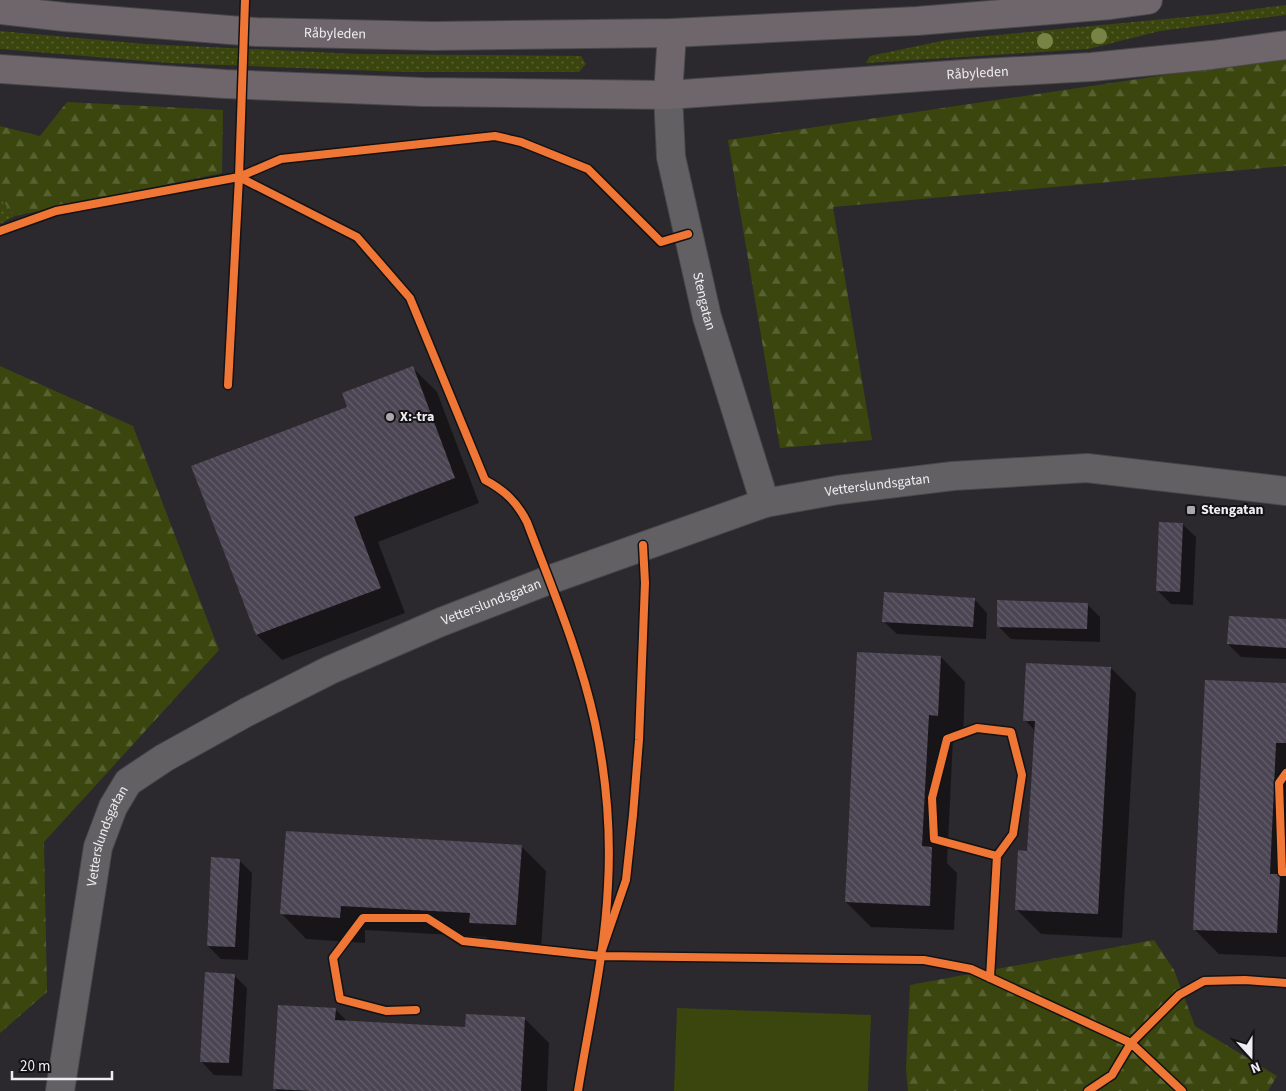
<svg xmlns="http://www.w3.org/2000/svg" width="1286" height="1091" viewBox="0 0 1286 1091" font-family="'Source Sans 3',sans-serif">
	<style>
		.grass { fill: url(#grass-dots) }
		.forest { fill: url(#forest-firs) }
		.pitch { fill: #3b460e }
		.shadow { fill: #0007 }
		.building { fill: url(#building-back-hatch) }
		.lines { fill: none; stroke-linecap: round; stroke-linejoin: round }
		.minor-casing { stroke: #484749; stroke-width: 30 }
		.major-casing { stroke: #484749; stroke-width: 30 }
		.minor { stroke: #626063; stroke-width: 28 }
		.major { stroke: #6e666a; stroke-width: 28 }
		.cycleway-casing { stroke: #131214; stroke-width: 11 }
		.cycleway { stroke: #f07635; stroke-width: 8 }
		.tree { fill: #768545 }
		.poi-dot { fill: #aaa8ac; stroke: #131214; stroke-width: 2 }
		.labels { text-anchor: middle; dominant-baseline: central; stroke-width: 4; stroke-linejoin: round; paint-order: stroke }
		.street-label { font-size: 14px; fill: #efedf1; stroke: #131214 }
		.poi-label { font-size: 14px; font-weight: bold; fill: #efedf1; stroke: #131214; text-anchor: start }
	</style>
	<defs>
		<pattern id="grass-dots" width="8" height="8" patternUnits="userSpaceOnUse" patternTransform="scale(1.25)"><rect width="8" height="8" fill="#3b460e"/><path d="M2 2h.1M6 6h.1" fill="none" stroke="#586132" stroke-width="1.8" stroke-linecap="round"/></pattern>
		<pattern id="forest-firs" width="22" height="20" patternUnits="userSpaceOnUse" patternTransform="scale(1.25)"><rect width="22" height="20" fill="#3b460e"/><path d="M5 1l3.5 6h-7zM16 11l3.5 6h-7z" fill="#586132"/></pattern>
		<pattern id="building-back-hatch" width="6" height="6" patternUnits="userSpaceOnUse" patternTransform="scale(1.25)"><rect width="6" height="6" fill="#4a4453"/><path d="M-1 5l2 2M0 0l6 6M5-1l2 2" fill="none" stroke="#645f6c"/></pattern>
	</defs>
	<rect width="100%" height="100%" fill="#2b292d"/>
	<path class="grass" d="M 1286,5 L 1286,15 L 1160,31 L 1088,49 L 866,63 L 870,56 L 946,40 L 1217,14 Z
		M 0,31 L 145,44 L 358,54 L 581,56 L 586,64 L 579,72 L 405,72 L 169,63 L 0,49 Z
		M 0,198 L 15,216 L 0,224 Z"/>
	<path class="forest" d="M 1286,57 L 1286,166 L 833,207 L 872,440 L 780,448 L 728,140 Z
		M 67,102 L 223,110 L 222,173 L 15,216 L 0,198 L 0,126 L 40,136 Z
		M 0,366 L 133,426 L 219,650 L 44,842 L 47,992 L 0,1033 Z
		M 1154,940 L 1174,970 L 1195,1026 L 1277,1076 L 1268,1091 L 908,1091 L 906,1069 L 910,985 Z"/>
	<path class="pitch" d="M 677,1008 L 871,1015 L 868,1091 L 674,1091 Z"/>
	<path class="shadow" d="M 412,367 L 437,392 L 479,503 L 378,542 L 405,613 L 282,660 L 257,635 L 193,467 L 349,408 Z
		M 1182,524 L 1196,537 L 1193,605 L 1171,604 L 1158,591 Z
		M 974,599 L 987,613 L 986,639 L 897,634 L 883,621 Z
		M 1087,604 L 1100,617 L 1100,642 L 1011,639 L 998,626 Z
		M 1286,620 L 1286,659 L 1241,657 L 1228,644 Z
		M 941,657 L 965,682 L 963,740 L 953,739 L 947,863 L 957,873 L 954,930 L 871,927 L 846,902 Z
		M 1111,668 L 1136,693 L 1122,938 L 1041,934 L 1016,909 L 1029,852 L 1035,731 L 1025,720 Z
		M 1286,685 L 1286,957 L 1219,954 L 1194,929 Z
		M 521,846 L 546,871 L 541,950 L 495,947 L 486,937 L 365,930 L 365,943 L 306,939 L 282,914 Z
		M 239,860 L 252,873 L 248,960 L 221,959 L 208,946 Z
		M 234,975 L 247,988 L 242,1076 L 214,1075 L 201,1061 Z
		M 335,1009 L 348,1022 L 466,1029 L 524,1018 L 549,1043 L 547,1091 L 277,1091 L 275,1088 Z"/>
	<path class="building" d="M 413,366 L 455,478 L 354,517 L 381,588 L 256,635 L 191,466 L 347,407 L 342,393 Z
		M 1159,522 L 1183,523 L 1180,592 L 1156,591 Z
		M 884,592 L 975,598 L 973,627 L 882,622 Z
		M 997,600 L 1088,603 L 1087,629 L 997,627 Z
		M 1229,616 L 1286,619 L 1286,648 L 1227,644 Z
		M 857,652 L 941,656 L 938,716 L 929,715 L 922,846 L 932,847 L 930,906 L 845,902 Z
		M 1026,663 L 1111,667 L 1098,914 L 1015,910 L 1018,850 L 1027,851 L 1035,721 L 1023,721 Z
		M 1205,680 L 1286,683 L 1286,743 L 1276,743 L 1270,874 L 1280,874 L 1277,933 L 1193,930 Z
		M 286,831 L 522,845 L 516,925 L 469,923 L 470,913 L 341,906 L 340,918 L 280,914 Z
		M 211,857 L 240,859 L 235,947 L 207,946 Z
		M 205,972 L 235,974 L 229,1063 L 200,1062 Z
		M 278,1005 L 336,1008 L 335,1020 L 465,1027 L 466,1014 L 525,1017 L 521,1091 L 312,1091 L 273,1089 Z"/>
	<g class="lines">
		<defs>
			<g id="minor">
				<path id="s1" d="M 668,95 L 671,157 L 707,317 L 765,503"/>
				<path id="s2" d="M 60,1091 L 98,847 L 113,807 L 128,782 L 164,758 L 247,712 L 330,670 L 441,622 L 549,580 L 765,503 L 838,490 L 953,476 L 1087,468 L 1286,491"/>
			</g>
			<g id="major">
				<path id="s3" d="M 0,10 L 65,17 L 256,32 L 433,36 L 672,33 L 917,21 L 1111,5 L 1148,0"/>
				<path id="s4" d="M 0,69 L 225,84 L 423,92 L 668,95 L 965,74 L 1091,67 L 1212,55 L 1286,45"/>
				<path d="M 668,95 L 672,33"/>
			</g>
		</defs>
		<use href="#minor" class="minor-casing"/>
		<use href="#major" class="major-casing"/>
		<use href="#minor" class="minor"/>
		<use href="#major" class="major"/>
		<defs>
			<path id="cycleway" d="M 239,177 L 357,237 L 410,298 L 485,480 C 504,490 517,502 527,522 C 552,588 580,654 595,723 C 606,775 611,831 608,885 C 605,954 589,1023 578,1091
				M 0,231 L 56,211 L 239,177 L 281,159 L 495,136 L 521,142 L 588,169 L 661,242 L 688,234
				M 228,385 L 239,177 L 245,0
				M 1286,773 L 1279,783 L 1282,872 L 1286,872
				M 600,956 L 924,960 L 971,969 L 1131,1043 L 1182,1091
				M 990,978 L 997,856 L 1013,834 L 1022,775 L 1011,732 L 977,728 L 947,739 L 932,798 L 934,839 L 997,856
				M 416,1010 L 386,1011 L 340,999 L 333,958 L 363,918 L 427,918 L 463,941 L 600,956 L 626,880 L 633,815 L 639,740 L 645,583 L 643,545
				M 1088,1091 L 1112,1075 L 1131,1043 L 1179,995 L 1204,981 L 1245,980 L 1286,983"/>
		</defs>
		<use href="#cycleway" class="cycleway-casing"/>
		<use href="#cycleway" class="cycleway"/>
	</g>
	<g class="tree">
		<circle cx="1099" cy="36" r="8"/>
		<circle cx="1045" cy="41" r="8"/>
	</g>
	<g class="poi-dot">
		<circle cx="390" cy="417" r="5"/>
		<rect x="1186" y="505" width="10" height="10" rx="2.5"/>
	</g>
	<g class="labels">
		<g class="street-label">
			<text stroke="none"><textPath href="#s3" startOffset="336">Råbyleden</textPath></text>
			<text stroke="none"><textPath href="#s4" startOffset="979">Råbyleden</textPath></text>
			<text stroke="none"><textPath href="#s1" startOffset="210">Stengatan</textPath></text>
			<text stroke="none"><textPath href="#s2" startOffset="1130">Vetterslundsgatan</textPath></text>
			<text stroke="none"><textPath href="#s2" startOffset="725">Vetterslundsgatan</textPath></text>
			<text stroke="none"><textPath href="#s2" startOffset="260">Vetterslundsgatan</textPath></text>
		</g>
		<g class="poi-label">
			<text x="400" y="417">X:-tra</text>
			<text x="1201" y="510">Stengatan</text>
		</g>
	</g>
	<g transform="translate(1251 1056) rotate(159)" stroke="#131214" stroke-width="4" paint-order="stroke">
	<path d="M0-4L9 19L0 12L-9 19Z" fill="#efedf1"/>
	<text y="-8" font-size="14" font-weight="bold" text-anchor="middle" fill="#efedf1">N</text>
	</g>
	<path d="M12 1071v8h100v-8" fill="none" stroke="#efedf1" stroke-width="2.5"/>
	<text x="20" y="1071" font-size="15" fill="#efedf1" stroke="#131214" stroke-width="4" paint-order="stroke">20 m</text>
</svg>
